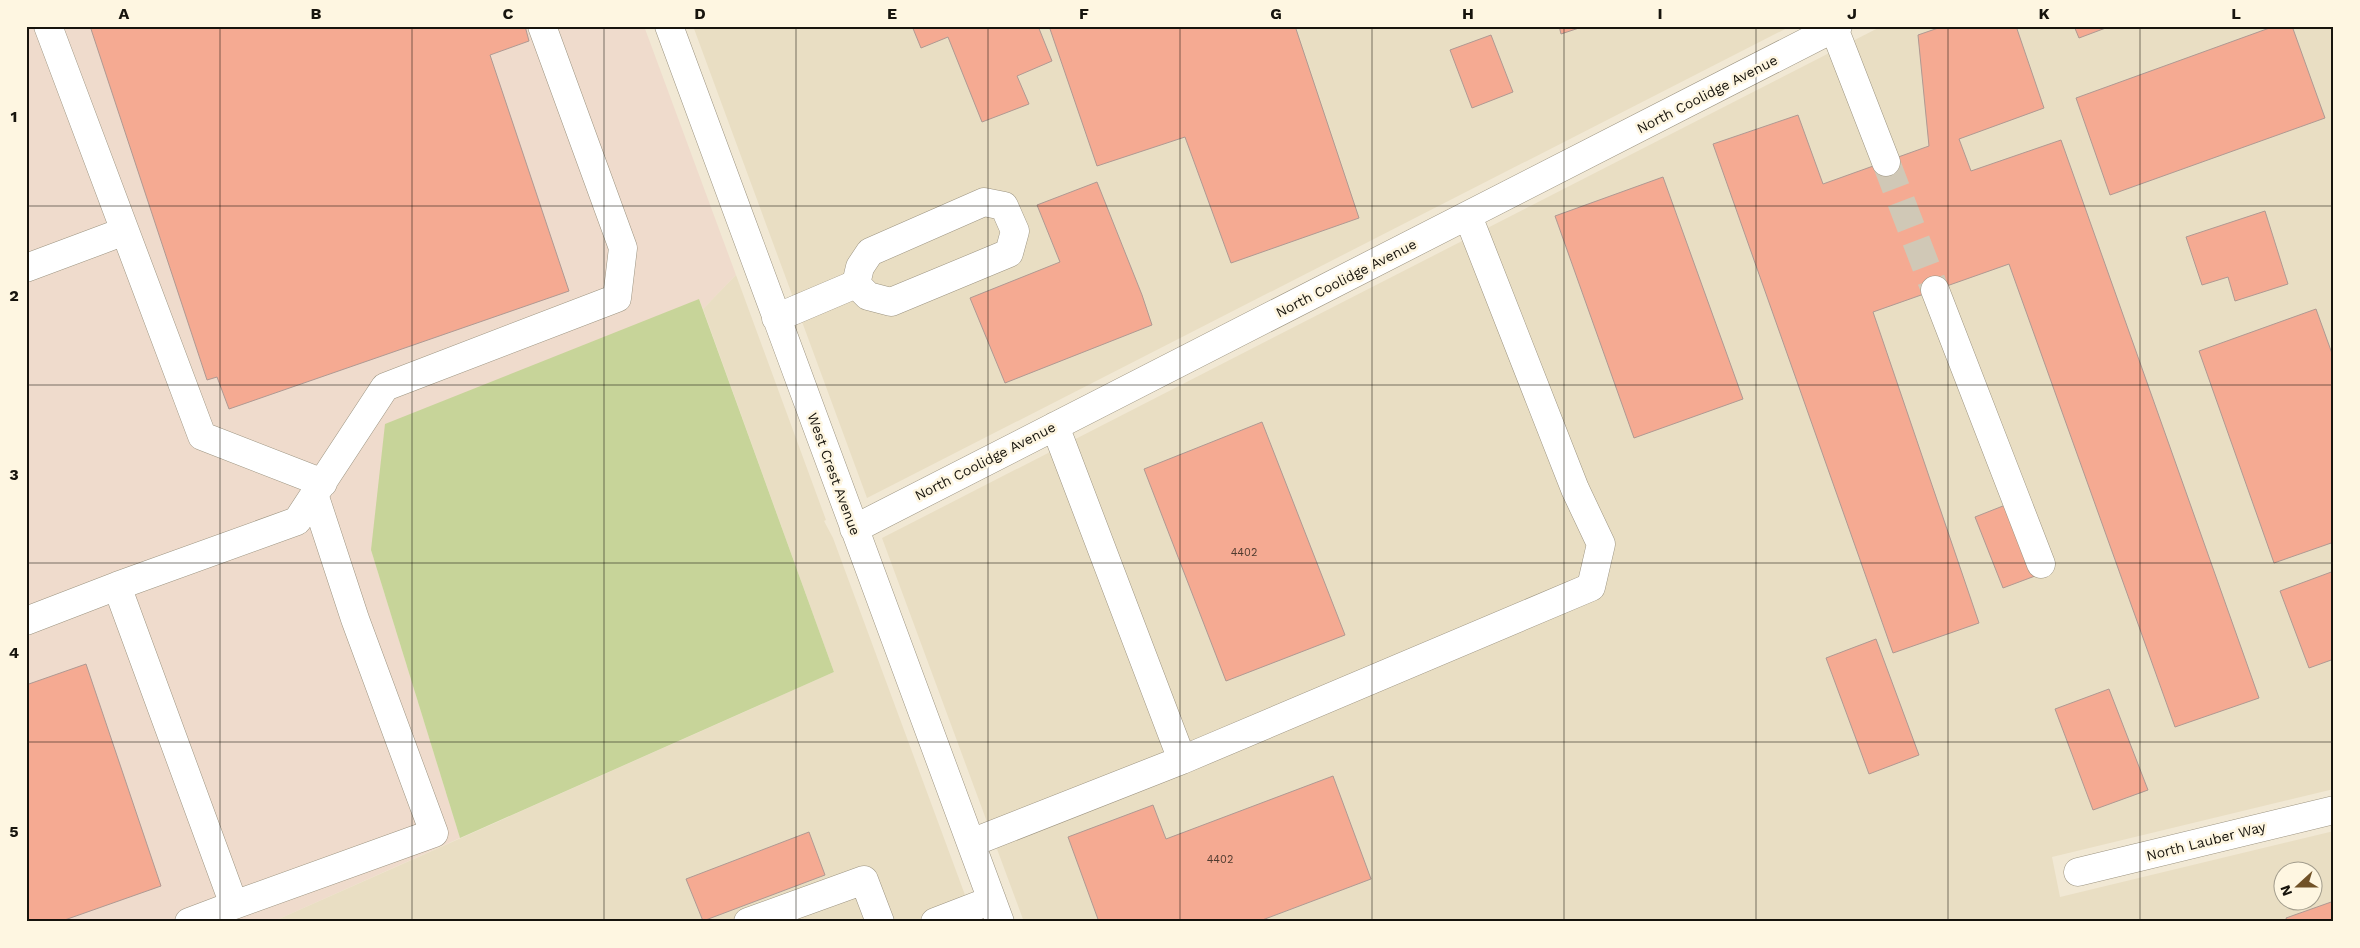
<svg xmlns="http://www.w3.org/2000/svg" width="2360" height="948" viewBox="0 0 2360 948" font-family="'Work Sans',sans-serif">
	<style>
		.commercial { fill: #efdbcc }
		.built { fill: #e9dec3; fill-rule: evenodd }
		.green { fill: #c7d499 }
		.building { fill: #f5aa92; stroke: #af9992 }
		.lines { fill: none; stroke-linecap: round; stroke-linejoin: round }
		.minor-tunnel { stroke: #d0c8b6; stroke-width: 28; stroke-dasharray: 28 14; stroke-linecap: butt }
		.minor-casing { stroke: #9c9481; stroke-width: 29 }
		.minor { stroke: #fff; stroke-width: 28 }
		.grid { fill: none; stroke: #17140d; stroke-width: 1; stroke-opacity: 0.55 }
		.labels { text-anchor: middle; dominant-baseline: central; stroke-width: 5; stroke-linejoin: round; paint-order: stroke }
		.number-label { font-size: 11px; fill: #4e3a2e }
		.street-label { font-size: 14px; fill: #17140d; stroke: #fef6e1 }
		.neatline { fill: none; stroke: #17140d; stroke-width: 2 }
		.grid-label { font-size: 16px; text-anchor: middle; font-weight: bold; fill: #17140d }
	</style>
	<rect width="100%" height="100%" fill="#f1e8d4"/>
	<path class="commercial" d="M 26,26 L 644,26 L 736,275 L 703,309 L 699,299 L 371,550 L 460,838 L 272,922 L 26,922 Z"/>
	<path class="built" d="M 693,26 L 1791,26 L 867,498 Z
		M 1882,26 L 2334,26 L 2334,789 L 2052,857 L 2060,897 L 2334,831 L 2334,922 L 1024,922 L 882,538 ZM 2282,870 L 2312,870 L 2312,900 L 2282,900 Z
		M 736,275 L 826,520 L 824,521 L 833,538 L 975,922 L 272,922 L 834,672 L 703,309 Z"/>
	<path class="green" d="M 699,299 L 834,672 L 460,838 L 371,550 L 385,424 Z"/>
	<path class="building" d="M 90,26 L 525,26 L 529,41 L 490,55 L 569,291 L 229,409 L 217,377 L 207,380 Z
		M 912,26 L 1038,26 L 1052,61 L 1017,76 L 1029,104 L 982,122 L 948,37 L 921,48 Z
		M 1049,26 L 1295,26 L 1359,218 L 1231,263 L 1185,137 L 1097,166 Z
		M 1559,26 L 1585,26 L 1561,34 Z
		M 1944,26 L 2016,26 L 2044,108 L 1959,139 L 1971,171 L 2061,140 L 2259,698 L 2175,727 L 2009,264 L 1873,312 L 1979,623 L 1893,653 L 1713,144 L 1798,115 L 1823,184 L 1929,146 L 1918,35 Z
		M 2074,26 L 2111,26 L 2079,38 Z
		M 2275,26 L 2292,26 L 2325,118 L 2110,195 L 2076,98 Z
		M 1491,35 L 1513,92 L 1472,108 L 1450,50 Z
		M 1663,177 L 1743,399 L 1634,438 L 1555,216 Z
		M 1097,182 L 1142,295 L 1152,325 L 1005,383 L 970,298 L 1060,262 L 1037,205 Z
		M 2265,211 L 2288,284 L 2235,301 L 2228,277 L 2202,285 L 2186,237 Z
		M 2316,309 L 2334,359 L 2334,542 L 2274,563 L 2199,351 Z
		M 1262,422 L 1345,635 L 1226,681 L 1144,469 Z
		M 2008,504 L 2035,576 L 2003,588 L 1975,517 Z
		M 2334,571 L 2334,659 L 2309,668 L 2280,591 Z
		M 1876,639 L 1919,755 L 1869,774 L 1826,658 Z
		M 86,664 L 161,886 L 59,922 L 26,922 L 26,685 Z
		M 2109,689 L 2148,790 L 2093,810 L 2055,709 Z
		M 1333,776 L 1371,879 L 1257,922 L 1099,922 L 1068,837 L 1153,805 L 1166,839 Z
		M 809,832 L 825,875 L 703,921 L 686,879 Z
		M 2334,901 L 2334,922 L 2287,922 L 2286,918 Z"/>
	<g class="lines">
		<path class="minor-tunnel" d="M 1886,162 L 1935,290"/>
		<defs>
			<path id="minor" d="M 48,26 L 202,436 L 323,483
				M 669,26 L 1000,922
				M 1834,28 L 1886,162
				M 26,268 L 125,231
				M 1935,290 L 2041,564
				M 776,318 L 856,284 L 868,296 L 891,302 L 1009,253 L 1015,231 L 1004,206 L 984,202 L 870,252 L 860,267 L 856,284
				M 854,529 L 1838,26
				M 117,586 L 297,521 L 385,387 L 617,298 L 623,248 L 542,26
				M 26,621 L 117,586 L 234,905 L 189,922
				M 1182,760 L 1591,587 L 1601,544 L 1575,489 L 1468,216
				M 971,843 L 1182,760 L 1055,426
				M 2078,872 L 2334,810
				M 234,905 L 434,833 L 355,619 L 315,497
				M 748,922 L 864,880 L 880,922
				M 935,922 L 992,900"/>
		</defs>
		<use href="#minor" class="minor-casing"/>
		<use href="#minor" class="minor"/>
	</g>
	<path class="grid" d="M 220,26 L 220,922M 412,26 L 412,922M 604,26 L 604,922M 796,26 L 796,922M 988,26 L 988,922M 1180,26 L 1180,922M 1372,26 L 1372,922M 1564,26 L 1564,922M 1756,26 L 1756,922M 1948,26 L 1948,922M 2140,26 L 2140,922M 26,206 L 2334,206M 26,385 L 2334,385M 26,563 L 2334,563M 26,742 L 2334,742"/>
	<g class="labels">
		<g class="number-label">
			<text x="1244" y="552">4402</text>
			<text x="1220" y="859">4402</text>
		</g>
		<g class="street-label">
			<text transform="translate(1707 94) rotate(-27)">North Coolidge Avenue</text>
			<text transform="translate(1346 278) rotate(-27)">North Coolidge Avenue</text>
			<text transform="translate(985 461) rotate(-27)">North Coolidge Avenue</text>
			<text transform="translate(834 474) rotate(70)">West Crest Avenue</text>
			<text transform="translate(2206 841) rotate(-14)">North Lauber Way</text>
		</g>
	</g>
	<rect width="2360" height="948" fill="none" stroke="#fef6e1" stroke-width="55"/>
	<g transform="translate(2298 886) rotate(249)"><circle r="24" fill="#fef6e1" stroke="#a29c8c"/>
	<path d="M0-4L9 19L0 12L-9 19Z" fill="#715227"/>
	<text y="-8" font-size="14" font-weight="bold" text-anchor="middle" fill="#17140d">N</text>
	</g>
	<rect x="28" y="28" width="2304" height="892" class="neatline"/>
	<g class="grid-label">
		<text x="124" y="19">A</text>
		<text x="316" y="19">B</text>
		<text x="508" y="19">C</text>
		<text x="700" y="19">D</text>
		<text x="892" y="19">E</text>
		<text x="1084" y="19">F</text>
		<text x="1276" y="19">G</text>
		<text x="1468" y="19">H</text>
		<text x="1660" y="19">I</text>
		<text x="1852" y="19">J</text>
		<text x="2044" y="19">K</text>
		<text x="2236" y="19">L</text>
		<text x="14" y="122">1</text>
		<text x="14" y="301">2</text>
		<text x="14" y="480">3</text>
		<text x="14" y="658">4</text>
		<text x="14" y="837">5</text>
	</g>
</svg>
